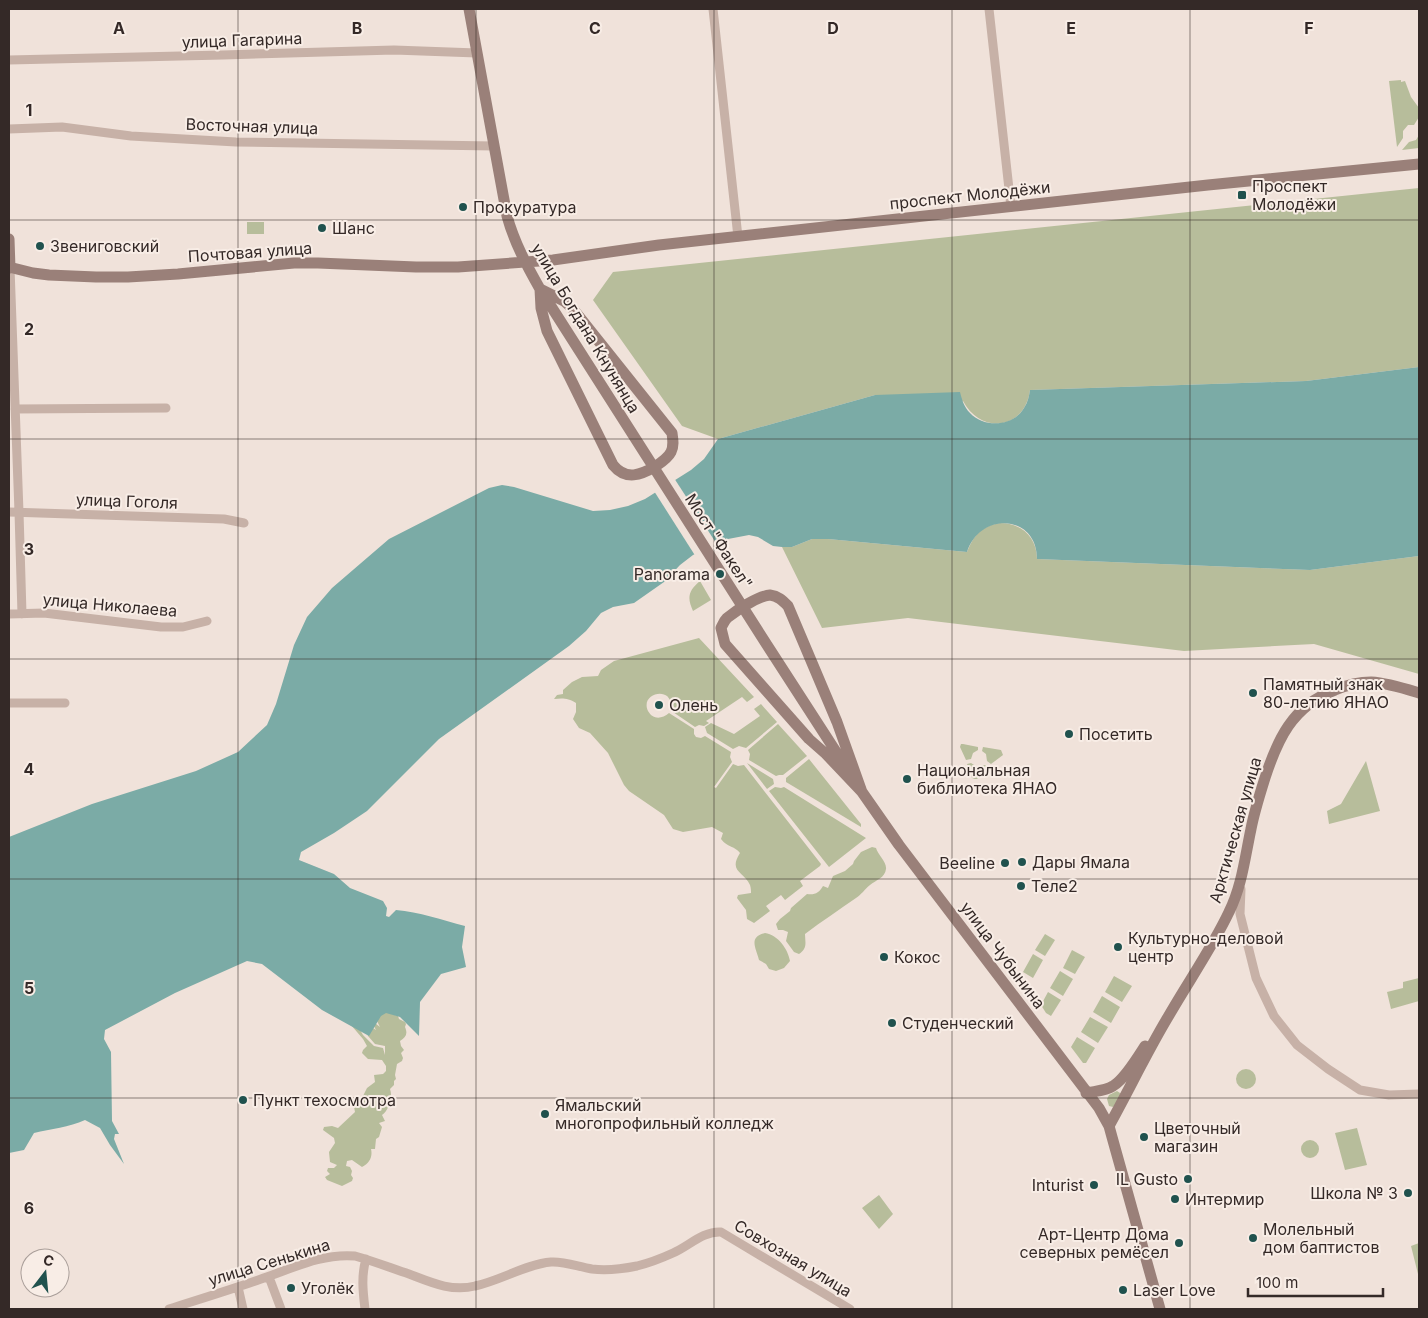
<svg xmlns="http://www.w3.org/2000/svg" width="1428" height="1318" viewBox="0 0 1428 1318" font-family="Inter,sans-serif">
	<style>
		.green { fill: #b7bd9b }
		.water { fill: #7baba6 }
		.pier { fill: #f0e2da }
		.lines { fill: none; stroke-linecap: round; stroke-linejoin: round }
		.street { stroke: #c7b1a7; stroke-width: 9 }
		.secondary { stroke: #9a8079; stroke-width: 11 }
		.grid { fill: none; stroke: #342927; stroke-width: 1; stroke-opacity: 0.55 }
		.poi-dot { fill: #20524e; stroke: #f8ede6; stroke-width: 2 }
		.labels { text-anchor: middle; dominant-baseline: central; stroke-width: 4; stroke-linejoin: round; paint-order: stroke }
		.street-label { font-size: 16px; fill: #342927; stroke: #f8ede6 }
		.poi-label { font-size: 16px; fill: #342927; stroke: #f8ede6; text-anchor: start }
		.grid-label { font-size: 16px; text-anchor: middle; font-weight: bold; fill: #342927; stroke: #f8ede6; stroke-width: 4; stroke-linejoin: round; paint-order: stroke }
	</style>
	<rect width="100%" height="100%" fill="#f0e2da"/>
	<path class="green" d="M 1401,80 L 1401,82 L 1405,81 L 1411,97 L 1419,108 L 1418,112 L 1419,117 L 1414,125 L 1408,125 L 1403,131 L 1403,138 L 1397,147 L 1389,81 Z
		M 1419,135 L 1419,148 L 1402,150 L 1409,142 L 1416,140 Z
		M 1419,188 L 1419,367 L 1306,381 L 1030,390 C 1025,430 981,435 963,401 L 875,395 L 718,439 L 682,426 L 593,300 L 613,272 Z
		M 247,222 L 264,222 L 264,234 L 247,234 Z
		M 1000,523 C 1021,523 1037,537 1037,559 L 1310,570 L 1419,556 L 1419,674 L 1314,644 L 1184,651 L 908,618 L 822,628 L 782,547 L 792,547 L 812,539 L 828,539 L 967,552 C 974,535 981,526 1000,523 Z
		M 700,581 L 711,600 L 693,611 C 687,598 688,591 700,581 Z
		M 699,638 L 754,697 L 747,702 L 742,697 L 706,721 L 709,723 L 704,726 L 699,725 L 695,727 L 670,710 C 676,685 639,692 648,711 C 653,720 662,719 669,713 L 694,729 L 694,734 L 696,737 L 701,738 L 705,736 L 731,752 L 730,757 L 732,762 L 714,787 L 716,788 L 733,764 L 738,766 L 744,765 L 821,864 L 820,866 L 800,881 L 803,886 L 785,900 L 781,895 L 766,906 L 770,911 L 754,923 L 747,919 L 746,910 L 737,898 L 738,895 L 751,893 C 751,891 751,888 750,885 C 744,871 728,872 740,853 C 735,846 728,848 721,839 L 723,833 L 712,827 L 683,832 L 673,829 L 664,815 L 629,791 L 624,785 L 608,753 L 590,733 L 579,728 L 573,719 L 576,712 L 576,703 C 568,698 563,698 554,699 L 557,695 L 563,694 L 563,690 L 572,682 L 582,677 L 598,676 L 601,670 L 614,661 Z
		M 761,704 L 777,722 L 746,748 L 739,746 L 733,749 L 707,733 L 705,727 L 711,723 L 734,734 L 760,716 L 754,709 Z
		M 778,724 L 807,756 L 783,775 L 779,775 L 776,776 L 749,760 L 750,754 L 748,750 Z
		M 963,744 L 978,747 L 978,750 L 973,753 L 971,759 L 966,760 L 960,747 L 961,744 Z
		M 983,747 L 1001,750 L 1003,755 L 991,764 L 987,761 L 986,754 L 982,751 Z
		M 809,759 L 861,824 L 861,827 L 786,782 L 786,778 Z
		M 1366,761 L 1380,811 L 1329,824 L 1327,811 L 1341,804 Z
		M 747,763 L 773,779 L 774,784 L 767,789 Z
		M 971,763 L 977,767 L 985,765 L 988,767 L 977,779 L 975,779 L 972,778 L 967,764 Z
		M 775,787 L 781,788 L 784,787 L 866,838 L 829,867 L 769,791 Z
		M 872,847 L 876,848 C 878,855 887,862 886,869 C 885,878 876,880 870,885 C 865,889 861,895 856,898 C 839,910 822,921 805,934 C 805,942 808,948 799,954 L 794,952 L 786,941 L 788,932 L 783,930 L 778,930 L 776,924 L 780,919 L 790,911 L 791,908 L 807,894 C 815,895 819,893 823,886 L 828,888 L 833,876 L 845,871 L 853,864 L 854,861 L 861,852 Z
		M 765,933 C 778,935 788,949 790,961 L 784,968 L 776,971 L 769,969 L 766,964 L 759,960 C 756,948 748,937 765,933 Z
		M 1045,934 L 1055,940 L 1045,956 L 1035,950 Z
		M 1072,950 L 1085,957 L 1075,974 L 1063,968 Z
		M 1033,954 L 1043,960 L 1033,978 L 1023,972 Z
		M 1060,971 L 1073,979 L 1063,996 L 1050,988 Z
		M 1114,976 L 1132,986 L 1122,1002 L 1105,992 Z
		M 1419,978 L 1419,1001 L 1391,1009 L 1387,992 L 1403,988 L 1403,982 Z
		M 1048,992 L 1061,1000 L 1051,1016 L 1046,1013 L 1041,1005 Z
		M 1102,996 L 1120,1007 L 1111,1023 L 1093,1012 Z
		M 383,1011 L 398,1016 L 399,1019 L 405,1022 L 406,1024 L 405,1027 C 408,1034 406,1037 400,1041 L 401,1046 L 404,1050 L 401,1053 L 403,1058 L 402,1061 L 397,1064 L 395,1075 L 396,1079 L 394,1081 L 394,1085 L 390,1089 C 393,1097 389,1110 382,1115 L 385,1121 L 379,1123 L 382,1127 L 379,1137 L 376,1139 L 375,1149 L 371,1149 C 373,1157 369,1164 362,1167 L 352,1160 L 347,1161 L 346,1166 L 350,1167 L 352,1171 L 351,1175 L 353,1178 L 352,1181 L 342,1186 L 327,1180 L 325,1177 L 330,1174 L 327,1171 L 328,1168 L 334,1168 L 337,1165 L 330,1162 L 329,1152 L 335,1143 L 334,1138 L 323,1130 L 324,1127 L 332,1126 L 338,1128 L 355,1112 L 354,1107 L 352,1103 L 355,1098 L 360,1099 L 363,1096 L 367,1088 L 375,1082 L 374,1075 L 383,1074 L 386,1071 L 386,1066 L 382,1060 L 368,1059 L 362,1053 L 363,1050 L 367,1046 L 363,1039 L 351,1025 L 359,1028 L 363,1035 L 374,1046 L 383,1048 L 385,1055 L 385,1046 L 375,1044 L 368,1036 L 364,1022 L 376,1030 L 370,1019 L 380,1027 L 375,1017 Z
		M 1090,1017 L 1108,1027 L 1098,1043 L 1081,1032 Z
		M 1077,1037 L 1095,1048 L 1086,1063 L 1083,1063 L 1071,1047 Z
		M1236 1079a10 10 0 1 1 20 0a10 10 0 1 1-20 0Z
		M 1117,1091 L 1123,1095 L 1113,1107 L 1109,1106 L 1107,1099 L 1109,1095 Z
		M 1357,1128 L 1367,1165 L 1345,1170 L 1335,1133 Z
		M1301 1149a9 9 0 1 1 18 0a9 9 0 1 1-18 0Z
		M 879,1195 L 893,1214 L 879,1229 L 862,1208 Z
		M 1419,1243 L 1419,1278 L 1411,1246 Z"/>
	<path class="water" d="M 1419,367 L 1419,556 L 1310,570 L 1037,559 C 1037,514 980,511 967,552 L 828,539 L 812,539 L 792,547 L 782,547 L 773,546 L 758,537 L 749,535 L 728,539 L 693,555 L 680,565 L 664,582 L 634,603 L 613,607 L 601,613 L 586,631 L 569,646 L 439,739 L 367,811 L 334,833 L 301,852 L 299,860 L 334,874 L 350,888 L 383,901 L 387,908 L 386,916 L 389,917 L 396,910 C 419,912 442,920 465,926 L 462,947 L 466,967 L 441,974 L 420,1002 L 419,1036 L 400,1017 L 386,1013 L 381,1016 L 369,1036 L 322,1010 L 262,964 L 247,961 L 175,993 L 105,1030 L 104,1039 L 111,1052 L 112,1121 L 119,1134 L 115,1134 L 114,1139 L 124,1164 L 110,1145 L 100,1128 L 85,1120 C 69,1127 51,1129 34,1133 L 24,1150 L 9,1153 L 9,837 L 92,804 L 196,771 L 238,752 L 267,725 L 276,704 L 294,645 L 307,617 L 332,588 L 389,539 L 489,488 L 502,485 L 514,487 L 593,511 L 610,510 L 628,506 L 645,499 L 691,470 L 704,459 L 718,439 L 875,395 L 960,392 C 962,400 964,407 970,413 C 984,428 1013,427 1024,408 C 1028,402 1029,396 1030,390 L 1306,381 Z"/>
	<path class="pier" d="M 674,478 L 718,546 L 696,557 L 654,491 Z"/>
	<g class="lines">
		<path class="street" d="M 713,9 L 738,237
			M 989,9 L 1011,207
			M 9,60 L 223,55 L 394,50 L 477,53
			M 9,129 L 62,127 L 131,136 L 236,142 L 494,146
			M 10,268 L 19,512 L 22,614
			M 15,409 L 166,408
			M 9,512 L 224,519 L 244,523
			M 9,614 L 44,613 L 161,627 L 183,627 L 207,621
			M 9,703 L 65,703
			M 1241,889 L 1240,914 L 1256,978 L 1274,1016 L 1297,1045 L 1328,1069 L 1360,1090 L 1389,1095 L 1419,1094
			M 269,1277 L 281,1309
			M 238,1287 L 243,1309
			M 169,1309 C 200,1299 230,1290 261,1279 C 291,1269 322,1253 355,1256 C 373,1261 391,1268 409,1274 C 430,1282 451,1292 475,1286 C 499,1281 527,1264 551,1262 C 564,1261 579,1267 592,1269 C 608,1271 622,1269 637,1266 C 649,1263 662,1258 673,1253 C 689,1246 703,1231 721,1232 L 850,1309
			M 365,1309 C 363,1292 361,1276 366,1259"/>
		<path class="secondary" d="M 469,9 L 507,216 C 514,242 527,266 540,289 L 767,645 L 862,792 L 899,845 L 1099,1108 L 1109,1126 L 1112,1137 L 1160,1309
			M 9,239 L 10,268
			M 9,267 L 33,273 L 49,275 L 96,277 L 128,277 L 178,274 L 294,263 L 318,263 L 416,267 L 458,267 L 553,260 L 659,245 L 1208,185 L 1419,164
			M 540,289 L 564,301 L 573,309 L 672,433 C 673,440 674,446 671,452 C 668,458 662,462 656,466 C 641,475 626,481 613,465 L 547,331 L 541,308 Z
			M 770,595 C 778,596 782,600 788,606 L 837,722 L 862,792 L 826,754 L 809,739 L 725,644 L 721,628 C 723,624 724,621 727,618 C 737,610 758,596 770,595 Z
			M 1086,1093 C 1095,1091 1105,1091 1113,1086 C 1124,1080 1138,1057 1145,1046
			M 1109,1126 C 1129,1090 1147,1052 1168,1017 C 1188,982 1212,948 1229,912 C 1242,886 1245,857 1251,829 C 1254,813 1259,797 1264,781 C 1277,740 1292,706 1335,690 C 1347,685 1359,682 1371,682 C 1388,683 1403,688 1419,693"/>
	</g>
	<path class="grid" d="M 238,9 L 238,1309M 476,9 L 476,1309M 714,9 L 714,1309M 952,9 L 952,1309M 1190,9 L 1190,1309M 9,220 L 1419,220M 9,439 L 1419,439M 9,659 L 1419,659M 9,879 L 1419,879M 9,1098 L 1419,1098"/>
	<g class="poi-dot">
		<rect x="1237" y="190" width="10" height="10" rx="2.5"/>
		<circle cx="463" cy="207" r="5"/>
		<circle cx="322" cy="228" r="5"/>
		<circle cx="40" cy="246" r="5"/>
		<circle cx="720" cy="574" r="5"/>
		<circle cx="1253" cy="693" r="5"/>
		<circle cx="659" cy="705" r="5"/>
		<circle cx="1069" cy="734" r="5"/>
		<circle cx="907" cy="779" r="5"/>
		<circle cx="1022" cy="862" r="5"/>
		<circle cx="1005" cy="863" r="5"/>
		<circle cx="1021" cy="886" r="5"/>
		<circle cx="1118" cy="947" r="5"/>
		<circle cx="884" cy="957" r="5"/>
		<circle cx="892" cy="1023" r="5"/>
		<circle cx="243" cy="1100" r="5"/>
		<circle cx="545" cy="1114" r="5"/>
		<circle cx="1144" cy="1137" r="5"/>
		<circle cx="1188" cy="1179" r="5"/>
		<circle cx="1094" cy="1185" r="5"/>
		<circle cx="1408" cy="1193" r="5"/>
		<circle cx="1175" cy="1199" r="5"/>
		<circle cx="1253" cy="1238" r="5"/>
		<circle cx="1179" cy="1243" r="5"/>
		<circle cx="291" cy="1288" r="5"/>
		<circle cx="1123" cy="1290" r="5"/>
	</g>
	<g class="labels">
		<g class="street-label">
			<text transform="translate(242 40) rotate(-2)">улица Гагарина</text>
			<text transform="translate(252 126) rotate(2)">Восточная улица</text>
			<text transform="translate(970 195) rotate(-6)">проспект Молодёжи</text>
			<text transform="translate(250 252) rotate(-4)">Почтовая улица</text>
			<text transform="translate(586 328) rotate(59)">улица Богдана Кнунянца</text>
			<text transform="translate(127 501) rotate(2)">улица Гоголя</text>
			<text transform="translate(719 541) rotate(57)">Мост "Факел"</text>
			<text transform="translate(110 605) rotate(5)">улица Николаева</text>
			<text transform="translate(1235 830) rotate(-74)">Арктическая улица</text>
			<text transform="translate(1003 955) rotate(53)">улица Чубынина</text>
			<text transform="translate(793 1258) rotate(31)">Совхозная улица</text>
			<text transform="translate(269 1262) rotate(-17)">улица Сенькина</text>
		</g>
		<g class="poi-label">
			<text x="1252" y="186">Проспект<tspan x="1252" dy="18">Молодёжи</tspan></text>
			<text x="473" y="207">Прокуратура</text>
			<text x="332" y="228">Шанс</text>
			<text x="50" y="246">Звениговский</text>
			<text x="710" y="574" text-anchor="end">Panorama</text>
			<text x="1263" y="684">Памятный знак<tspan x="1263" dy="18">80-летию ЯНАО</tspan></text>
			<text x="669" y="705">Олень</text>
			<text x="1079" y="734">Посетить</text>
			<text x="917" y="770">Национальная<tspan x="917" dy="18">библиотека ЯНАО</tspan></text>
			<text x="1032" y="862">Дары Ямала</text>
			<text x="995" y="863" text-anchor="end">Beeline</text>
			<text x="1031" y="886">Теле2</text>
			<text x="1128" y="938">Культурно-деловой<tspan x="1128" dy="18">центр</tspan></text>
			<text x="894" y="957">Кокос</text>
			<text x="902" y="1023">Студенческий</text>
			<text x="253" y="1100">Пункт техосмотра</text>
			<text x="555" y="1105">Ямальский<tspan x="555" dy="18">многопрофильный колледж</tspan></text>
			<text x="1154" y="1128">Цветочный<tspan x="1154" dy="18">магазин</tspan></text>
			<text x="1178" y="1179" text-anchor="end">IL Gusto</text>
			<text x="1084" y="1185" text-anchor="end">Inturist</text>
			<text x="1398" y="1193" text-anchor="end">Школа № 3</text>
			<text x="1185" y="1199">Интермир</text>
			<text x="1263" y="1229">Молельный<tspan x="1263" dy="18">дом баптистов</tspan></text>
			<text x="1169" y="1234" text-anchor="end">Арт-Центр Дома<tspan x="1169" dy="18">северных ремёсел</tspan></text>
			<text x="301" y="1288">Уголёк</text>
			<text x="1133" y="1290">Laser Love</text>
		</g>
	</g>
	<g class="grid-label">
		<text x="119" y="34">A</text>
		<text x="357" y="34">B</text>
		<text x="595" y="34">C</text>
		<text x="833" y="34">D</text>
		<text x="1071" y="34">E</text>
		<text x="1309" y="34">F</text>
		<text x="29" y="116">1</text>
		<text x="29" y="335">2</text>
		<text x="29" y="555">3</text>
		<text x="29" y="775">4</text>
		<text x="29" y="994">5</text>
		<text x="29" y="1214">6</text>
	</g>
	<rect width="1428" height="1318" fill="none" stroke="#342927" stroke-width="20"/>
	<g transform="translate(45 1273) rotate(16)"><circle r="24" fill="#f8ede6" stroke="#aa9f9a"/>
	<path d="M0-4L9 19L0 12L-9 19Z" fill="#20524e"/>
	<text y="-8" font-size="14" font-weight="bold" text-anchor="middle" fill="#342927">С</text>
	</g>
	<path d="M1248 1288v8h135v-8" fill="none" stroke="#342927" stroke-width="2.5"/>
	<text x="1256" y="1288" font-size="15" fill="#342927" stroke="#f8ede6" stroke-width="4" paint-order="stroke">100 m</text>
</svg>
